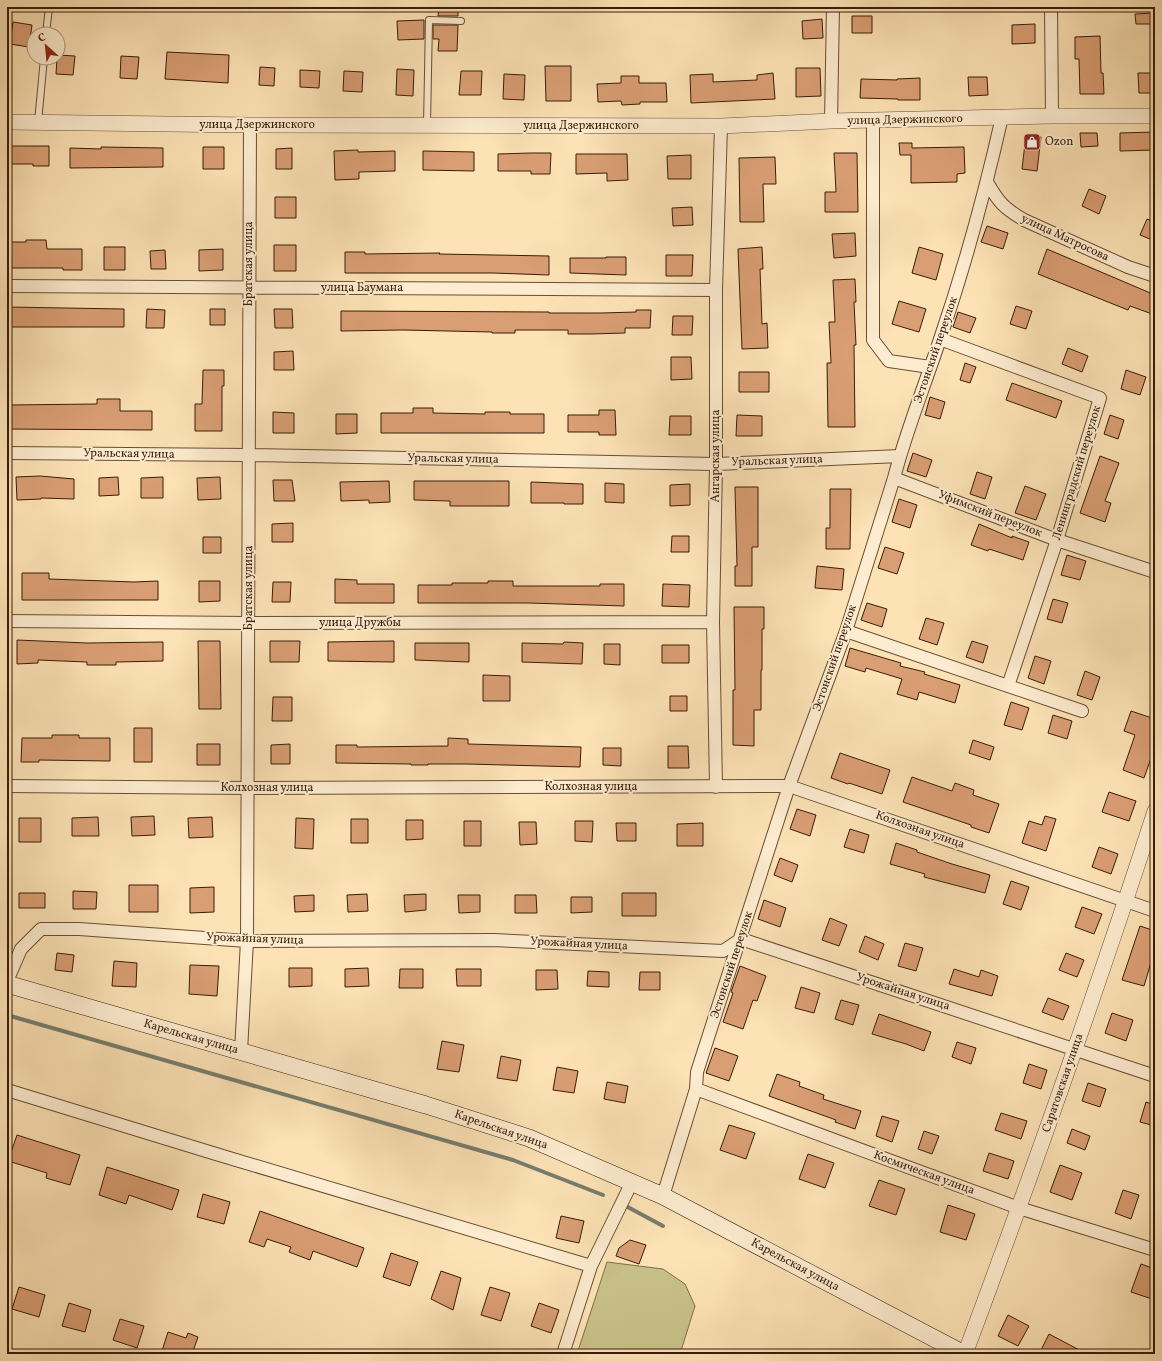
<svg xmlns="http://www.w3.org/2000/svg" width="1162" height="1361" viewBox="0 0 1162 1361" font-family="Vollkorn,serif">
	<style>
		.green { fill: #c7c088; stroke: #806e48 }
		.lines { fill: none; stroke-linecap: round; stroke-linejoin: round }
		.stream { stroke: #767d6d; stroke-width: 4 }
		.building { fill: #da9e74; stroke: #381d09 }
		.service-casing { stroke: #694e34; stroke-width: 8 }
		.minor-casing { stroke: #694e34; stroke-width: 14 }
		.tertiary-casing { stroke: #694e34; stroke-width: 16 }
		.secondary-casing { stroke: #381d09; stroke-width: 18 }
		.service { stroke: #fdeccf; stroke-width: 6 }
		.minor { stroke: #fdeccf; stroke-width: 12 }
		.tertiary { stroke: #fdeccf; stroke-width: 15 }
		.secondary { stroke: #fdeccf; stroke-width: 17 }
		.labels { text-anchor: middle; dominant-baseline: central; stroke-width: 4; stroke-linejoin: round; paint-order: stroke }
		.street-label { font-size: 12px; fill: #381d09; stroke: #fdeccf }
		.poi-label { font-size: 12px; fill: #381d09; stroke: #fdeccf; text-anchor: start }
	</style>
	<rect width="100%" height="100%" fill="#fce2b5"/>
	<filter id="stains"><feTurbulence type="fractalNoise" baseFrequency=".005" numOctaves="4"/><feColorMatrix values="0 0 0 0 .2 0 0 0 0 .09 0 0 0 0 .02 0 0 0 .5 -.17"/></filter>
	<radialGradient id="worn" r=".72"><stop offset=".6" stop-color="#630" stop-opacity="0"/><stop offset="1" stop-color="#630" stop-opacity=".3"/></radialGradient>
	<path class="green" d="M 607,1262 L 663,1269 L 685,1284 L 695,1306 L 680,1354 L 577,1354 Z"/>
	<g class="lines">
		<path class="stream" d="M 7,1015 L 513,1160 L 603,1195
			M 624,1205 L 663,1226"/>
	</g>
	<path class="building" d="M 439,7 L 458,7 L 458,16 L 438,16 Z
		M 1155,13 L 1155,24 L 1136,24 L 1135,14 Z
		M 852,16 L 872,16 L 872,33 L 852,33 Z
		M 822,19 L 823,38 L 803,39 L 802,21 Z
		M 424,20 L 424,39 L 398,40 L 397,21 Z
		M 13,22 L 32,25 L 29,47 L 10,44 Z
		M 1035,24 L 1035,43 L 1012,44 L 1012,25 Z
		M 433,25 L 458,25 L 457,51 L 438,51 L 439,39 L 433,39 Z
		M 1100,36 L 1101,73 L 1103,73 L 1104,94 L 1080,94 L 1079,59 L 1075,59 L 1075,37 Z
		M 167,52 L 229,55 L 228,83 L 165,79 Z
		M 58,55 L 75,56 L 73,75 L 56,74 L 57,58 L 58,58 Z
		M 121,56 L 139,57 L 137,79 L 120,78 Z
		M 545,66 L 571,66 L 571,101 L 546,101 Z
		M 260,67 L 275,68 L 274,86 L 259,85 Z
		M 796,68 L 820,68 L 821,96 L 796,97 Z
		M 397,69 L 414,70 L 413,96 L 396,95 Z
		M 300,70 L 320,71 L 319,88 L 300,87 Z
		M 344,71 L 363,72 L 362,92 L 343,91 Z
		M 461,71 L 482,71 L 481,95 L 459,95 Z
		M 773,73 L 775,99 L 691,103 L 690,75 L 713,74 L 713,82 L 757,80 L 757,75 Z
		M 1138,73 L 1154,73 L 1154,93 L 1139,93 Z
		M 504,74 L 525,75 L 524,100 L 503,99 Z
		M 621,76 L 639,76 L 639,83 L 666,83 L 667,102 L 640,102 L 640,104 L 622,105 L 621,101 L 598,102 L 597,84 L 621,83 Z
		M 968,77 L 987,77 L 988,95 L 969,96 Z
		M 920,78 L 920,100 L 898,100 L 898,99 L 860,98 L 861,79 L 897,80 L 897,79 Z
		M 1155,132 L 1155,150 L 1120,151 L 1120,133 Z
		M 1080,133 L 1097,133 L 1098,146 L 1081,147 Z
		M 1026,135 L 1041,137 L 1037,171 L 1022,169 Z
		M 899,143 L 912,143 L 912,148 L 964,147 L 965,173 L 957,174 L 957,182 L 911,183 L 911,155 L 900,155 Z
		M 7,146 L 49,146 L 49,166 L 33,166 L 33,164 L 7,164 Z
		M 101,147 L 163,148 L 163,167 L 70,168 L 70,148 L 101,149 Z
		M 203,147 L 224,147 L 224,169 L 203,169 Z
		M 292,148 L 292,169 L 276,169 L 276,149 Z
		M 358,150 L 358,152 L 395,151 L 395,171 L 359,172 L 359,179 L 335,180 L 334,151 Z
		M 423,151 L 474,152 L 474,171 L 423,170 Z
		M 531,153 L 551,153 L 550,174 L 531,174 L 531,171 L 498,171 L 498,154 Z
		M 834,153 L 857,153 L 858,212 L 825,212 L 825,192 L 836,192 Z
		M 576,154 L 627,154 L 628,180 L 607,181 L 607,173 L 576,174 Z
		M 691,155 L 691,179 L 668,179 L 667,156 Z
		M 775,157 L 776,184 L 763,184 L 764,222 L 740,222 L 739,158 Z
		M 1089,189 L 1106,196 L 1099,214 L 1082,206 Z
		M 275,197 L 296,197 L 296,218 L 275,218 Z
		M 692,207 L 693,225 L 673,226 L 672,208 Z
		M 1147,219 L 1155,222 L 1155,241 L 1140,235 Z
		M 987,226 L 1008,233 L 1003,249 L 981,242 Z
		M 855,233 L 856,256 L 834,258 L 832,234 Z
		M 26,240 L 46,240 L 47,249 L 82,249 L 82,270 L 63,270 L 63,268 L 7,268 L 7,242 L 26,242 Z
		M 274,245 L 296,245 L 296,271 L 274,271 Z
		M 104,247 L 125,247 L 125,270 L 104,270 Z
		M 762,247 L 763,269 L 760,269 L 762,324 L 767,323 L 768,348 L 742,349 L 738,249 Z
		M 919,247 L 943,254 L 936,280 L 912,273 Z
		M 223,249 L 223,270 L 199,271 L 199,250 Z
		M 1047,249 L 1155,295 L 1155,315 L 1130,306 L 1128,310 L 1038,274 Z
		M 165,250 L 166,269 L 151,269 L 150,251 Z
		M 345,252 L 365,252 L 365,254 L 440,253 L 439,254 L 549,256 L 549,275 L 493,273 L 345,273 Z
		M 666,255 L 693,255 L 692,276 L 666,276 Z
		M 606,257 L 626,257 L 626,275 L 570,273 L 570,258 L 606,258 Z
		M 855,279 L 856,302 L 854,302 L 856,345 L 854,345 L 855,427 L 828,427 L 827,363 L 831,363 L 829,322 L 835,322 L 833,280 Z
		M 899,301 L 926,309 L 919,332 L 892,324 Z
		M 1016,306 L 1032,311 L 1026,329 L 1010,324 Z
		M 7,307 L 124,309 L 124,327 L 7,327 Z
		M 147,309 L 165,310 L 164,328 L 146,328 Z
		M 210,309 L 225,309 L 225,325 L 210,325 Z
		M 274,309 L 292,309 L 293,328 L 275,328 Z
		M 636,310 L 651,310 L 650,328 L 625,328 L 625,333 L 591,334 L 568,334 L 568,330 L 515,330 L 515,333 L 492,333 L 492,332 L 403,330 L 341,331 L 341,311 L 549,312 L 549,313 L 601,313 L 636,312 Z
		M 958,312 L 976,318 L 970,333 L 953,327 Z
		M 673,316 L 693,316 L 692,335 L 672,335 Z
		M 1068,348 L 1088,356 L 1082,372 L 1062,364 Z
		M 293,351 L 294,370 L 274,370 L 274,352 Z
		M 671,357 L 691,357 L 692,379 L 671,380 Z
		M 965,363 L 976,367 L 970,383 L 960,380 Z
		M 203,370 L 224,370 L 224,386 L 222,386 L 222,431 L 195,431 L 195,404 L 202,404 Z
		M 1126,370 L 1146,377 L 1140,395 L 1121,389 Z
		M 739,372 L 769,372 L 769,392 L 739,392 Z
		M 1012,383 L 1062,401 L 1056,418 L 1006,400 Z
		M 930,397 L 945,402 L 940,419 L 925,415 Z
		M 97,399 L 120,399 L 120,411 L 152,411 L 152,430 L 7,429 L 7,405 L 97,404 Z
		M 413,408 L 433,408 L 433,413 L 485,414 L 485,412 L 510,412 L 510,414 L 544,414 L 544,433 L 381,433 L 381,413 L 413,413 Z
		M 599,410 L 615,410 L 616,435 L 599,435 L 599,432 L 568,432 L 568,415 L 599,415 Z
		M 273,412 L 294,413 L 294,433 L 273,433 Z
		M 336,414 L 357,414 L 357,433 L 336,434 Z
		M 737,415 L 762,416 L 762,436 L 736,436 Z
		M 1110,415 L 1124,420 L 1118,439 L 1104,434 Z
		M 670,416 L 691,416 L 691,435 L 669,435 Z
		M 913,453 L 932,460 L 926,477 L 907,471 Z
		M 1100,456 L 1119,463 L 1105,501 L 1111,503 L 1105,522 L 1080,513 Z
		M 977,472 L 992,477 L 985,499 L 970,494 Z
		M 40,476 L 74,479 L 74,499 L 41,498 L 41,499 L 17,500 L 16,477 Z
		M 118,477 L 119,495 L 99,496 L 99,478 Z
		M 163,477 L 163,498 L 141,498 L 141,478 Z
		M 220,477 L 221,499 L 198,500 L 197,478 Z
		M 273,480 L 292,480 L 295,501 L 274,501 Z
		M 389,481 L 390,502 L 369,503 L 369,500 L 341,501 L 340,482 Z
		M 414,481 L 509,481 L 509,506 L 450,506 L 450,501 L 414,500 Z
		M 531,482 L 583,484 L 583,504 L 564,504 L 564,503 L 531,503 Z
		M 605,483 L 624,484 L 624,503 L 605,502 Z
		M 690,484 L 690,505 L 670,506 L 670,485 Z
		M 1025,486 L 1046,494 L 1036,520 L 1015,513 Z
		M 735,487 L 758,487 L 758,547 L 752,547 L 752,586 L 735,586 L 735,566 L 737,566 Z
		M 830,489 L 851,489 L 850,549 L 826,549 L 826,528 L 830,528 Z
		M 899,499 L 917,505 L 910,528 L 892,522 Z
		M 293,523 L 293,542 L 272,542 L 272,524 Z
		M 979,524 L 1012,538 L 1012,536 L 1029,542 L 1023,560 L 989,549 L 988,551 L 971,545 Z
		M 672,536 L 689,536 L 689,552 L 671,552 Z
		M 203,537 L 221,537 L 221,553 L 203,553 Z
		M 885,547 L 904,553 L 897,574 L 878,568 Z
		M 1067,555 L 1086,561 L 1080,580 L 1061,575 Z
		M 817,566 L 844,569 L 842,590 L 815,588 Z
		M 22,573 L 49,573 L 49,579 L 134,582 L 158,581 L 158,600 L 22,600 Z
		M 335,579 L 357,580 L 357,584 L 394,584 L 394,603 L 335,603 Z
		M 199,581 L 220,581 L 220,601 L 199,602 Z
		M 488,581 L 513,581 L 513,586 L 600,586 L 600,584 L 624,584 L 624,606 L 529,603 L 418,603 L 418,585 L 452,585 L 452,583 L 488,583 Z
		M 273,582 L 291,582 L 290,602 L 272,602 Z
		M 663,584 L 690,585 L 689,607 L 662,606 Z
		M 1053,599 L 1068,603 L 1062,623 L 1047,619 Z
		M 867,603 L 887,609 L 882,627 L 861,620 Z
		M 734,607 L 764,607 L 764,629 L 762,629 L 762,670 L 761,670 L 761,710 L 754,710 L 754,746 L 733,745 L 733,690 L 735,690 Z
		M 926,618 L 944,623 L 937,645 L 919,639 Z
		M 17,640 L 87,643 L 163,642 L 163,661 L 116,662 L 116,665 L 87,665 L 87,662 L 38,660 L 38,663 L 17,664 Z
		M 198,641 L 220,641 L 221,709 L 199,709 Z
		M 270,641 L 300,641 L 299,662 L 270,662 Z
		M 394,641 L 394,662 L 328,661 L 328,642 Z
		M 972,641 L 988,646 L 983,663 L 966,657 Z
		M 564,642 L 583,643 L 582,664 L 522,662 L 522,643 L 563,644 Z
		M 415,643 L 469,643 L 469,662 L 415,660 Z
		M 604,644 L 620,644 L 620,665 L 604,664 Z
		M 662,645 L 689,645 L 689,663 L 662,663 Z
		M 850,648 L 901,663 L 900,666 L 925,672 L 924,674 L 960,685 L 955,703 L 919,692 L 917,700 L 897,694 L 902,679 L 866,668 L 865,672 L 845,666 Z
		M 1035,656 L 1051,661 L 1044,684 L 1028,678 Z
		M 1085,671 L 1100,677 L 1092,700 L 1077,695 Z
		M 483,675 L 510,676 L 510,701 L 483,701 Z
		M 670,696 L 687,696 L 687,711 L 670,711 Z
		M 273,697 L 292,697 L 292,721 L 272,721 Z
		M 1011,702 L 1029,708 L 1022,730 L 1004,725 Z
		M 1131,711 L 1155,719 L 1155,747 L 1144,778 L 1123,770 L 1135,735 L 1124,731 Z
		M 1053,715 L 1072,721 L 1067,739 L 1048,733 Z
		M 134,728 L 152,728 L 152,762 L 134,762 Z
		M 52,735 L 79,735 L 79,738 L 110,738 L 110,761 L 39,760 L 39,762 L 21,762 L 22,738 L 52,738 Z
		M 448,738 L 468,739 L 468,744 L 581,747 L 580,767 L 467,764 L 428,764 L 428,765 L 411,765 L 411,764 L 336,763 L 336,745 L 357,745 L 357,747 L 448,746 Z
		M 973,740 L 994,747 L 990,760 L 969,753 Z
		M 197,744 L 220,744 L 220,765 L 197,765 Z
		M 290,744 L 290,764 L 271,764 L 271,745 Z
		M 668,746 L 688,746 L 689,768 L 668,768 Z
		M 603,748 L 621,748 L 621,766 L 603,765 Z
		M 840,753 L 890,770 L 882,794 L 849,783 L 848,784 L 831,778 Z
		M 912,777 L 952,791 L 955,783 L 974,790 L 973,795 L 999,804 L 989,833 L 971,827 L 971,825 L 903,802 Z
		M 1109,792 L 1136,801 L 1129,821 L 1102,812 Z
		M 797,809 L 816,815 L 810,836 L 790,829 Z
		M 154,816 L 155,835 L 132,836 L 131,817 Z
		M 1045,816 L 1056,819 L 1046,851 L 1022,843 L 1029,821 L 1042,825 Z
		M 98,817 L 99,836 L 72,836 L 72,818 Z
		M 212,817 L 213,837 L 189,838 L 188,818 Z
		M 19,818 L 41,818 L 41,842 L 19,842 Z
		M 296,818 L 314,819 L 313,849 L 295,848 Z
		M 351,819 L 368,819 L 368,843 L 351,843 Z
		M 406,820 L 423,820 L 423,839 L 406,840 Z
		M 464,821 L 481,821 L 481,846 L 464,846 Z
		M 575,821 L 593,821 L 592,842 L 575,841 Z
		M 519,822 L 536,822 L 537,844 L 520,845 Z
		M 616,823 L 636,823 L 636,841 L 617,841 Z
		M 703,823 L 703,846 L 677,846 L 677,824 Z
		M 850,829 L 869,835 L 864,853 L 844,847 Z
		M 896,843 L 917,850 L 917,852 L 952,864 L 990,875 L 985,893 L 924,877 L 925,874 L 890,864 Z
		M 1099,847 L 1118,854 L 1111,874 L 1092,867 Z
		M 780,858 L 798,865 L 792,882 L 774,875 Z
		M 1011,881 L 1029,887 L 1021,910 L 1003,904 Z
		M 129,885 L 158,885 L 158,912 L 129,912 Z
		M 214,887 L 214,912 L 190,913 L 190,888 Z
		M 73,891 L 97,892 L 96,909 L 73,909 Z
		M 19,893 L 45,893 L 45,908 L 19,908 Z
		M 622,893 L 656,893 L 656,916 L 622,916 Z
		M 367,894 L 368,911 L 348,912 L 347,895 Z
		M 426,894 L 426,910 L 405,912 L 404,895 Z
		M 314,895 L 314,911 L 295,912 L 294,896 Z
		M 458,895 L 480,895 L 480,912 L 459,913 Z
		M 515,895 L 536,895 L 537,913 L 515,913 Z
		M 571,897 L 592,897 L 592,912 L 571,913 Z
		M 764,900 L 786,908 L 780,927 L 758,919 Z
		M 1082,907 L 1102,914 L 1094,934 L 1075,927 Z
		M 830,918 L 847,925 L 839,946 L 822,940 Z
		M 1140,926 L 1155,931 L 1155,949 L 1144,986 L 1122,980 Z
		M 865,936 L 884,944 L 878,960 L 859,952 Z
		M 905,943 L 923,948 L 916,971 L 898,966 Z
		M 57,953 L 74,955 L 72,972 L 55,970 Z
		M 1066,953 L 1084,960 L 1077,977 L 1059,970 Z
		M 114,961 L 137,963 L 136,987 L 112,986 Z
		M 190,965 L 219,966 L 217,996 L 189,994 Z
		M 740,966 L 766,976 L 757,1001 L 753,1000 L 743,1029 L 723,1022 L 733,993 L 731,992 Z
		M 289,968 L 312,968 L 312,986 L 289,987 Z
		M 368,968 L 369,986 L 345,987 L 345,969 Z
		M 400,969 L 423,969 L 423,988 L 399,988 Z
		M 456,969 L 481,969 L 481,986 L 457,986 Z
		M 954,969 L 979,977 L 981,970 L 998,976 L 992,996 L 949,984 Z
		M 536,970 L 557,970 L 558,989 L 536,990 Z
		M 588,971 L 609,972 L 609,987 L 587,986 Z
		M 640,972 L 660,972 L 660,990 L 639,990 Z
		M 801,987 L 820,993 L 814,1013 L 795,1008 Z
		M 1048,998 L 1069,1006 L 1063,1020 L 1042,1012 Z
		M 841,1000 L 859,1005 L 853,1025 L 835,1019 Z
		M 1112,1013 L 1133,1020 L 1126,1041 L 1105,1033 Z
		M 879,1014 L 931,1032 L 924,1051 L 906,1044 L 872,1034 Z
		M 442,1041 L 464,1045 L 459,1072 L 437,1069 Z
		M 957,1042 L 976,1048 L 971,1064 L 952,1057 Z
		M 715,1048 L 738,1056 L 729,1081 L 706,1073 Z
		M 501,1056 L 521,1060 L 517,1081 L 497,1078 Z
		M 1029,1064 L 1047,1070 L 1041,1089 L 1023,1083 Z
		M 557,1067 L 578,1071 L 574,1093 L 553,1090 Z
		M 777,1074 L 800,1082 L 799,1086 L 824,1095 L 823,1099 L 861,1111 L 855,1129 L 835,1122 L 836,1120 L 769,1096 Z
		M 607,1082 L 628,1086 L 625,1103 L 604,1099 Z
		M 1088,1083 L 1106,1089 L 1100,1107 L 1082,1101 Z
		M 1146,1102 L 1155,1105 L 1155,1126 L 1140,1122 Z
		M 1001,1113 L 1027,1121 L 1021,1139 L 995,1130 Z
		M 882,1116 L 899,1121 L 892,1142 L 876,1136 Z
		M 729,1125 L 755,1133 L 746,1159 L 720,1150 Z
		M 1072,1129 L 1090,1136 L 1085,1150 L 1067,1143 Z
		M 924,1131 L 939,1136 L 932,1154 L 918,1149 Z
		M 17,1135 L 80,1155 L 70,1185 L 46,1178 L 47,1173 L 8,1161 Z
		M 989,1153 L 1014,1161 L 1008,1179 L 983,1171 Z
		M 808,1154 L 834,1163 L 825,1188 L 799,1179 Z
		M 1060,1165 L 1082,1173 L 1072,1200 L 1050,1192 Z
		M 107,1167 L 179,1190 L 172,1210 L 129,1195 L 126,1204 L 99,1195 Z
		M 879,1180 L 905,1189 L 896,1215 L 869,1206 Z
		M 1123,1190 L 1139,1195 L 1131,1219 L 1115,1213 Z
		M 203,1194 L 230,1202 L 224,1224 L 197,1217 Z
		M 948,1205 L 975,1214 L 966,1240 L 940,1232 Z
		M 260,1211 L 364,1248 L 357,1267 L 313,1251 L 310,1260 L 289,1252 L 291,1247 L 267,1239 L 264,1247 L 249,1242 Z
		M 561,1216 L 584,1221 L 579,1243 L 556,1238 Z
		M 630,1240 L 646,1245 L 639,1264 L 616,1256 L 619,1248 Z
		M 391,1253 L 418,1262 L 410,1286 L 383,1277 Z
		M 1141,1264 L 1155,1269 L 1155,1300 L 1131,1292 Z
		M 441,1271 L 461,1278 L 453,1310 L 431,1299 Z
		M 19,1287 L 45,1295 L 39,1317 L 12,1309 Z
		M 490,1287 L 510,1293 L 501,1321 L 481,1315 Z
		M 69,1303 L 91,1310 L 85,1332 L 62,1326 Z
		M 539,1303 L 559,1310 L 551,1333 L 531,1326 Z
		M 1008,1315 L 1029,1326 L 1018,1346 L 998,1336 Z
		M 120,1319 L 144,1326 L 137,1348 L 113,1340 Z
		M 168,1332 L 186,1338 L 188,1333 L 198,1337 L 192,1354 L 161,1354 Z
		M 1049,1334 L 1087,1354 L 1039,1354 Z"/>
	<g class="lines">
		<defs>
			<path id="service" d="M 46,34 L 49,7
				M 38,122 L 44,58
				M 427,125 L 429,20 L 461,21"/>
			<path id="minor" d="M 1051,7 L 1052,116
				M 831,121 L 833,7
				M 873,121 L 873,340 L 889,361 L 930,367
				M 987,182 C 999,203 1004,208 1024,220 L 1128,267 L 1155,276
				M 7,286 L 716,290
				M 940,339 L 1100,398 L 1057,540 L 1008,686
				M 7,453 L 248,455 L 716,464 L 900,456
				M 894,478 L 1057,540 L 1155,572
				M 7,621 L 249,623 L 713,622
				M 846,631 L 1082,711
				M 7,786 L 248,788 L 789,786 L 1155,911
				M 716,787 L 713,622 L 716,464 L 716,290 L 721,126
				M 7,981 L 21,949 L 41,929 L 79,929 L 247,941 L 494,940 L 723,951 L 741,939 L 1155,1076
				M 241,1051 L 247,941 L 250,125
				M 696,1089 L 1019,1208 L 1155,1250
				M 7,1090 L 216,1154 L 591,1266
				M 663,1196 L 696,1089 L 697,1072 L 789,786 L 846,631 L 894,478 C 906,431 925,385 940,339 C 965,266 985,192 1002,117
				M 563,1354 L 591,1266 L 632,1182"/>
			<path id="tertiary" d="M 7,122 L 250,125 L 721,126 L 831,121 L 1052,116 L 1155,116
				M 965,1354 C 1032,1174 1096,993 1155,811"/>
			<path id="secondary" d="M 7,984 L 426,1105 L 529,1138 L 663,1196 L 964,1354"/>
		</defs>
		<use href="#service" class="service-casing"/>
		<use href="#minor" class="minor-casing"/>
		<use href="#tertiary" class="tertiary-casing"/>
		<use href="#secondary" class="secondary-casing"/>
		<use href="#service" class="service"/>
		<use href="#minor" class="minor"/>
		<use href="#tertiary" class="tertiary"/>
		<use href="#secondary" class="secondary"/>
	</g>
	<defs>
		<symbol id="shop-square" viewBox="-11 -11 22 22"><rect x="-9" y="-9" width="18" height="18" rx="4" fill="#8f2418" stroke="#fdeccf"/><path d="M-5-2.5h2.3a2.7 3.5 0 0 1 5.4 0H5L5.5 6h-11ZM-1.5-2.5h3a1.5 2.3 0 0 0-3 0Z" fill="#fff"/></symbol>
	</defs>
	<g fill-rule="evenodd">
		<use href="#shop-square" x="1022" y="132" width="20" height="20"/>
	</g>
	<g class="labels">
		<g class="street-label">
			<text transform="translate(905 120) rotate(-1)">улица Дзержинского</text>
			<text x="257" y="125">улица Дзержинского</text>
			<text x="581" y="126">улица Дзержинского</text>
			<text transform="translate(1065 238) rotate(25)">улица Матросова</text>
			<text transform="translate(249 264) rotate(-90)">Братская улица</text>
			<text x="362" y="288">улица Баумана</text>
			<text transform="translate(936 350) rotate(-71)">Эстонский переулок</text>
			<text transform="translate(129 454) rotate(1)">Уральская улица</text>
			<text transform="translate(716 456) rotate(-90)">Ангарская улица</text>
			<text transform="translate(453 459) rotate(1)">Уральская улица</text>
			<text transform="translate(777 461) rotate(-2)">Уральская улица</text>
			<text transform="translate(1077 473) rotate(-73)">Ленинградский переулок</text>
			<text transform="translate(990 514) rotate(21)">Уфимский переулок</text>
			<text transform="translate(249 588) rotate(-90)">Братская улица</text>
			<text x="360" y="623">улица Дружбы</text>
			<text transform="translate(835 658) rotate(-71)">Эстонский переулок</text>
			<text x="591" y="787">Колхозная улица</text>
			<text x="267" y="788">Колхозная улица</text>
			<text transform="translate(920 830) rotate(19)">Колхозная улица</text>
			<text transform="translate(255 939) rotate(2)">Урожайная улица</text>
			<text transform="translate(579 944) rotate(3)">Урожайная улица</text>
			<text transform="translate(732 965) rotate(-72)">Эстонский переулок</text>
			<text transform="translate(903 992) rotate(18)">Урожайная улица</text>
			<text transform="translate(191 1037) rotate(16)">Карельская улица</text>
			<text transform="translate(1063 1083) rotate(-71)">Саратовская улица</text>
			<text transform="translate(501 1130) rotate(19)">Карельская улица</text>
			<text transform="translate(924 1173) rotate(20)">Космическая улица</text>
			<text transform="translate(795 1265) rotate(28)">Карельская улица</text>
		</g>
		<g class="poi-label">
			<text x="1045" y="142">Ozon</text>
		</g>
	</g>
	<rect width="1162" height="1361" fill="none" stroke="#fce2b5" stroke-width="24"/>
	<rect x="8" y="8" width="1146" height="1345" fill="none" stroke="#381d09" stroke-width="2"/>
	<rect x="12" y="12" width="1138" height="1337" fill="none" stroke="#381d09"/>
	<g transform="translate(46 46) rotate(333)"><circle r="19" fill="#fdeccf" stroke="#ae9980"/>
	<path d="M0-3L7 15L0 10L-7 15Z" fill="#8f2418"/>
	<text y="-6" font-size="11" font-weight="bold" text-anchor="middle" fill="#381d09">С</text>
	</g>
	<rect width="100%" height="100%" filter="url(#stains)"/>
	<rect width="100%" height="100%" fill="url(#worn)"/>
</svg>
